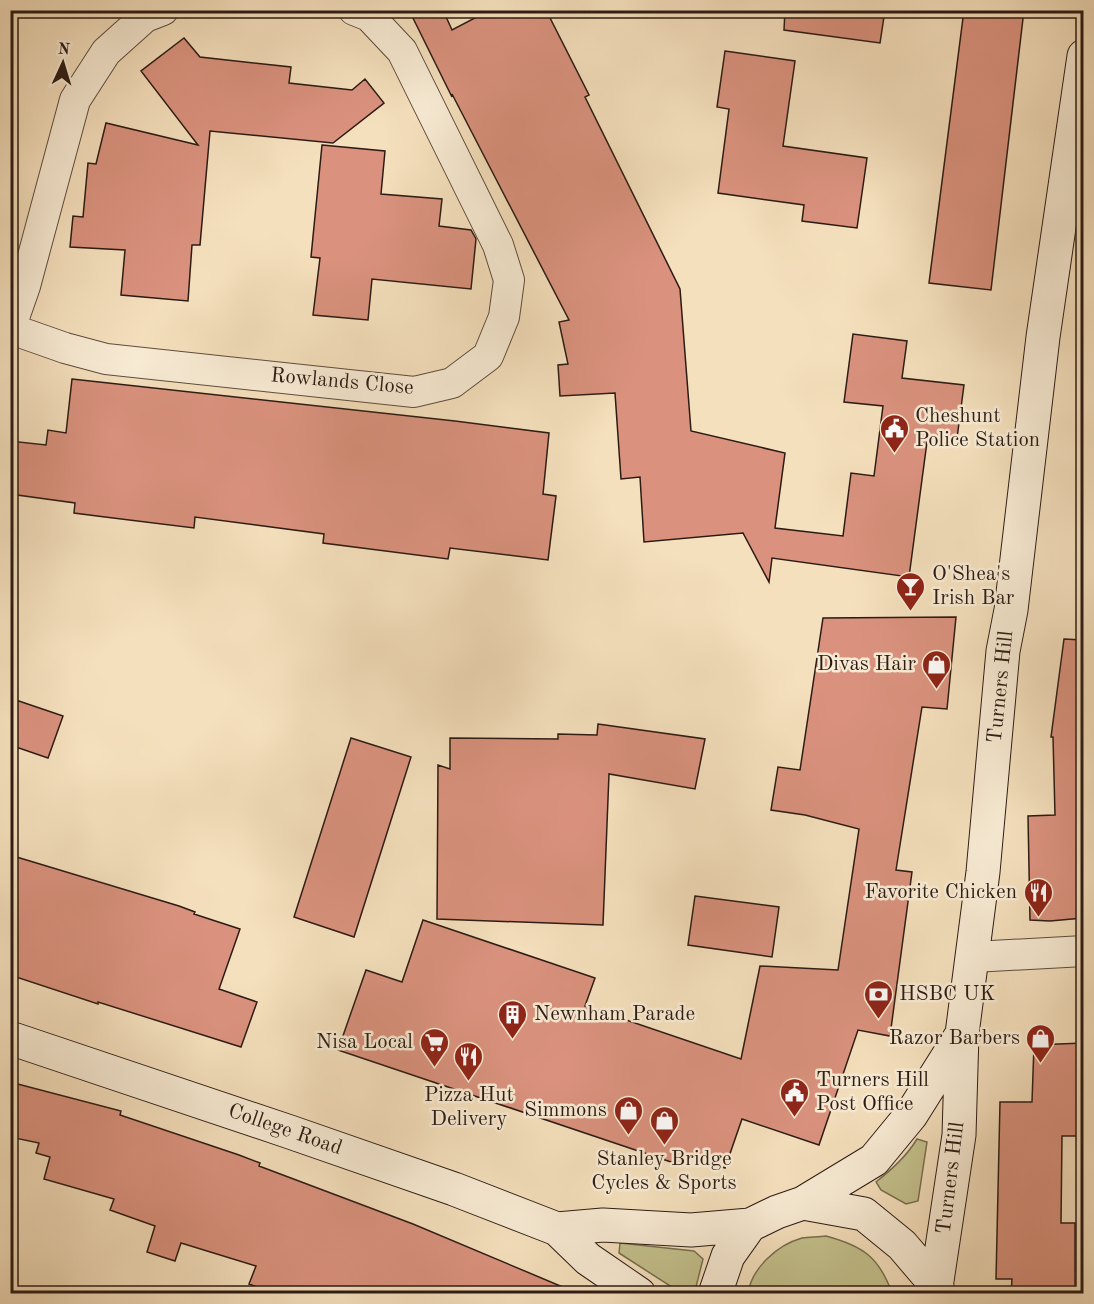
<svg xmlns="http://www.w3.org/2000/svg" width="1094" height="1304" viewBox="0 0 1094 1304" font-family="'Old Standard TT',serif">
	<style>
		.green { fill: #c3c08c; stroke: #786e50; stroke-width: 1.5 }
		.building { fill: #da927e; stroke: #2c1b14; stroke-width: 1.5 }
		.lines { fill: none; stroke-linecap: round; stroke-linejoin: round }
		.minor-casing { stroke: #5e4c3e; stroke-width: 32 }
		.secondary-casing { stroke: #2c1b14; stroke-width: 35 }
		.minor { stroke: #f8ebd4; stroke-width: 30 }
		.secondary { stroke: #f8ebd4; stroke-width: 33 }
		.labels { text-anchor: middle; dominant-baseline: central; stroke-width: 5; stroke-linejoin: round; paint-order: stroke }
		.street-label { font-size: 21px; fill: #2c1b14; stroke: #f8ebd4 }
		.poi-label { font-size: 21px; fill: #2c1b14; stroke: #f8ebd4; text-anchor: start }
	</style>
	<rect width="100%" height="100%" fill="#f5e0bd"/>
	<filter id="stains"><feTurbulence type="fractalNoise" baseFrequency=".00333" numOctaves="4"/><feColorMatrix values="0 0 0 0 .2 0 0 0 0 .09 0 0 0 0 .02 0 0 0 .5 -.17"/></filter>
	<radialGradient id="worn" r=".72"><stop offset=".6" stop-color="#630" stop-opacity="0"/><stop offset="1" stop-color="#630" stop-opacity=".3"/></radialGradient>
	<path class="green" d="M 917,1139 L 927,1142 L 918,1201 L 906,1204 L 881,1190 L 876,1182 C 892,1169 906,1157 917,1139 Z
		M 826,1236 C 863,1246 879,1257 892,1293 L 748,1293 C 752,1268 777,1245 802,1238 C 810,1237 818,1237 826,1236 Z
		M 620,1243 L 694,1251 L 703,1259 L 696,1287 L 691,1293 L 681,1293 L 619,1253 Z"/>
	<path class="building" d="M 409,10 L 443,10 L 452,30 L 490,10 L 546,10 L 589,95 L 585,97 L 680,289 L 691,431 L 785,453 L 775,528 L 843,536 L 851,473 L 874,476 L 883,406 L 844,402 L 853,334 L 907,341 L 902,378 L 964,385 L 956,446 L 927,442 L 909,577 L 772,558 L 769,582 L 743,533 L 644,542 L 640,477 L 621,479 L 615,393 L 560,396 L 558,365 L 568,364 L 559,322 L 569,320 L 452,94 L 452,97 Z
		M 785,10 L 885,10 L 880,43 L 784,30 Z
		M 964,10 L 1024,10 L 991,290 L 929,283 Z
		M 184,38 L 200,57 L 291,67 L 289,83 L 352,90 L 365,79 L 384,103 L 333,143 L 210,131 L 200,245 L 192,245 L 188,301 L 121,295 L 125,250 L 70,247 L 73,216 L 83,217 L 88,163 L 96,164 L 106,123 L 198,145 L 141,71 Z
		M 725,51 L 795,61 L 783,146 L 867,158 L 857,228 L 802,221 L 804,205 L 718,193 L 729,109 L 717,107 Z
		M 322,145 L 385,151 L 381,194 L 442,199 L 439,226 L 471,230 L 476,239 L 471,289 L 372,279 L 368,320 L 313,315 L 320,258 L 311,257 Z
		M 72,379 L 455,421 L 549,433 L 543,494 L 556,496 L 548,560 L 450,548 L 448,559 L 323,543 L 324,534 L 195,517 L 194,528 L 105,517 L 74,513 L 75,503 L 10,494 L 10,441 L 46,445 L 48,430 L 66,433 Z
		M 956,617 L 947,709 L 922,707 L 896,870 L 912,872 L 890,1036 L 858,1030 L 819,1145 L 742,1119 L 725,1168 L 684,1154 L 680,1165 L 338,1050 L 366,970 L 402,982 L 423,920 L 595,978 L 585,1006 L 741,1059 L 760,966 L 838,970 L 859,829 L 805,815 L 771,810 L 778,767 L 800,770 L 823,618 Z
		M 1064,639 L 1083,640 L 1083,918 L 1050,921 L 1030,920 L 1028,816 L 1055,815 L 1053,737 L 1051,737 Z
		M 10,698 L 63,716 L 48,758 L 10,745 Z
		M 598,724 L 705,739 L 695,789 L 609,774 L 603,925 L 437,919 L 438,765 L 450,769 L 450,738 L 558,739 L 558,734 L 597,735 Z
		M 351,738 L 411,757 L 354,937 L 294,917 Z
		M 10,855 L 179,906 L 195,912 L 194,914 L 240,929 L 219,989 L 257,1002 L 241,1047 L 98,1002 L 98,1004 L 10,975 Z
		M 695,896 L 779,907 L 772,957 L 688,945 Z
		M 1083,1043 L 1083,1136 L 1062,1136 L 1061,1223 L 1075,1223 L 1075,1293 L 1011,1293 L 1012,1279 L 996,1279 L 1000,1102 L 1032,1102 L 1034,1045 Z
		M 10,1082 L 121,1111 L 120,1115 L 239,1155 L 260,1163 L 259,1166 L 413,1224 L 577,1293 L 275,1293 L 249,1284 L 256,1266 L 181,1243 L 175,1261 L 147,1252 L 155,1226 L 110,1210 L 114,1199 L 44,1179 L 50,1157 L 36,1153 L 39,1143 L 10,1137 Z"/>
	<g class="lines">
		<defs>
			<path id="minor" d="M 10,329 L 25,286 L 75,100 L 106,52 L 145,17 L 163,10
				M 11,329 L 65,348 L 106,359 L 414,392 L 452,383 L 488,356 L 504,317 L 509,280 L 498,245 L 402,51 L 369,16 L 354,10
				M 973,957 L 1084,951"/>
			<path id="secondary" d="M 10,1038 L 290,1132 L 454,1189 L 557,1229 L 588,1259 L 639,1294
				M 803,1203 L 874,1160 L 911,1115 L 962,1034
				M 557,1229 L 603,1225 L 691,1230 L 750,1225
				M 715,1294 L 728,1256 L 750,1225 L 777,1212 L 803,1203 L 864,1214 L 902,1245 L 937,1286
				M 935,1294 L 959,1135 L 962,1034 L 983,872 L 1003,651 L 1011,610 L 1043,337 L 1084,56"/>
		</defs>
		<use href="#minor" class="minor-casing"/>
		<use href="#secondary" class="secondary-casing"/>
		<use href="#minor" class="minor"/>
		<use href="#secondary" class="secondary"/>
	</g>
	<defs>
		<symbol id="civic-pin" viewBox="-11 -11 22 30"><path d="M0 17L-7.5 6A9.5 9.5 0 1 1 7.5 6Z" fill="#8f2418" stroke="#f8ebd4"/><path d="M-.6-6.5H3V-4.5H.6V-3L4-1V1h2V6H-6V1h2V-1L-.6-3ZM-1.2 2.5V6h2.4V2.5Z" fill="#fff"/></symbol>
		<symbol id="bar-pin" viewBox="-11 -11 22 30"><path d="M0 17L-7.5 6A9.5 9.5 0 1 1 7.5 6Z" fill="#8f2418" stroke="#f8ebd4"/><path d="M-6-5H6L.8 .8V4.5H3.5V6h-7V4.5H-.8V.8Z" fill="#fff"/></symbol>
		<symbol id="shop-pin" viewBox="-11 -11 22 30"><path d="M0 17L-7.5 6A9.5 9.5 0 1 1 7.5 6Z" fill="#8f2418" stroke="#f8ebd4"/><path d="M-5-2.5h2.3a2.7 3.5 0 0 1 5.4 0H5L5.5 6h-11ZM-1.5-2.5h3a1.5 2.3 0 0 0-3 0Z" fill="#fff"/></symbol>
		<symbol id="restaurant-pin" viewBox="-11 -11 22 30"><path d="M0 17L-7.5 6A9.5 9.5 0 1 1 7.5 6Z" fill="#8f2418" stroke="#f8ebd4"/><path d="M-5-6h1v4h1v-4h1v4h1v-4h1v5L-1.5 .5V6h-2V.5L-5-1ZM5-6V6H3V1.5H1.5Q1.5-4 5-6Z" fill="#fff"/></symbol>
		<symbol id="bank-pin" viewBox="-11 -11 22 30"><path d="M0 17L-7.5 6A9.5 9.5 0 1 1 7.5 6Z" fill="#8f2418" stroke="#f8ebd4"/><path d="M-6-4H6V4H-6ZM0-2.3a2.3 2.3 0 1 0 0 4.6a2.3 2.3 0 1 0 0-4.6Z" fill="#fff"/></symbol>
		<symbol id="building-pin" viewBox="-11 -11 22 30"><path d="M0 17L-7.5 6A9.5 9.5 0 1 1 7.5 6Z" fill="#8f2418" stroke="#f8ebd4"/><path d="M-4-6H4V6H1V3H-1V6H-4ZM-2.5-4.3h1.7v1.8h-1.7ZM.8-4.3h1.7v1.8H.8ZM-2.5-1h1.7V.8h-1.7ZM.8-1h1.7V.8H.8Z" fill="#fff"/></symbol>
		<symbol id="supermarket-pin" viewBox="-11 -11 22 30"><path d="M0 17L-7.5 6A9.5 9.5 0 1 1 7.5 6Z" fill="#8f2418" stroke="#f8ebd4"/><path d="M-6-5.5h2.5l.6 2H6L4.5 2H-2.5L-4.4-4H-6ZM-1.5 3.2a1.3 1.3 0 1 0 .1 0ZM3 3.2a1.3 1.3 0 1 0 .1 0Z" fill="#fff"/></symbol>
	</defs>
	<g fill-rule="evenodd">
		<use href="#civic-pin" x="878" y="412" width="33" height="45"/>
		<use href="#bar-pin" x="894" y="570" width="33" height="45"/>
		<use href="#shop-pin" x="920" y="648" width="33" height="45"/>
		<use href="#restaurant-pin" x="1022" y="876" width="33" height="45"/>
		<use href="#bank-pin" x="862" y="978" width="33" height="45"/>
		<use href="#building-pin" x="496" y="998" width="33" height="45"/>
		<use href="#shop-pin" x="1024" y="1022" width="33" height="45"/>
		<use href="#supermarket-pin" x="418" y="1026" width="33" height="45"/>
		<use href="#restaurant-pin" x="452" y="1040" width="33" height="45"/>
		<use href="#civic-pin" x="778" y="1076" width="33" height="45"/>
		<use href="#shop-pin" x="612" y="1094" width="33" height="45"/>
		<use href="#shop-pin" x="648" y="1104" width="33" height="45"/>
	</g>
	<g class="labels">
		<g class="street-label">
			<text transform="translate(342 382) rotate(5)">Rowlands Close</text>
			<text transform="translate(1001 687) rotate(-84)">Turners Hill</text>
			<text transform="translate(285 1130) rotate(19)">College Road</text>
			<text transform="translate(951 1178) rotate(-83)">Turners Hill</text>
		</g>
		<g class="poi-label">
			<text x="915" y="416">Cheshunt<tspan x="915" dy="24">Police Station</tspan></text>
			<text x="932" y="574">O'Shea's<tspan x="932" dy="24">Irish Bar</tspan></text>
			<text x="916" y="664" text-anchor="end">Divas Hair</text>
			<text x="1017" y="892" text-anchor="end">Favorite Chicken</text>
			<text x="899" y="994">HSBC UK</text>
			<text x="534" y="1014">Newnham Parade</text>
			<text x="1020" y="1038" text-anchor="end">Razor Barbers</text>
			<text x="413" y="1042" text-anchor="end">Nisa Local</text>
			<text x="816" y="1080">Turners Hill<tspan x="816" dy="24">Post Office</tspan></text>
			<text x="469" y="1095" text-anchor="middle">Pizza Hut<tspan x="469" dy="24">Delivery</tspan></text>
			<text x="607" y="1110" text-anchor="end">Simmons</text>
			<text x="664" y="1159" text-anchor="middle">Stanley Bridge<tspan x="664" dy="24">Cycles &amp; Sports</tspan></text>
		</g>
	</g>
	<rect width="1094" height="1304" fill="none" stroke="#f5e0bd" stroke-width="36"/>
	<rect x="12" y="12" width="1070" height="1280" fill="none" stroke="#2c1b14" stroke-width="3"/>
	<rect x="18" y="18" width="1058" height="1268" fill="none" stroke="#2c1b14" stroke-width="1.5"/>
	<g transform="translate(63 63) rotate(4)" stroke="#f8ebd4" stroke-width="4.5" paint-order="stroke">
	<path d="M0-4.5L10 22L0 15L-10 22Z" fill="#2c1b14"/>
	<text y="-9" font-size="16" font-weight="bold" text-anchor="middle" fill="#2c1b14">N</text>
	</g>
	<rect width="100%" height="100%" filter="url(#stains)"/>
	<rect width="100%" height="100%" fill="url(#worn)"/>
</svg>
